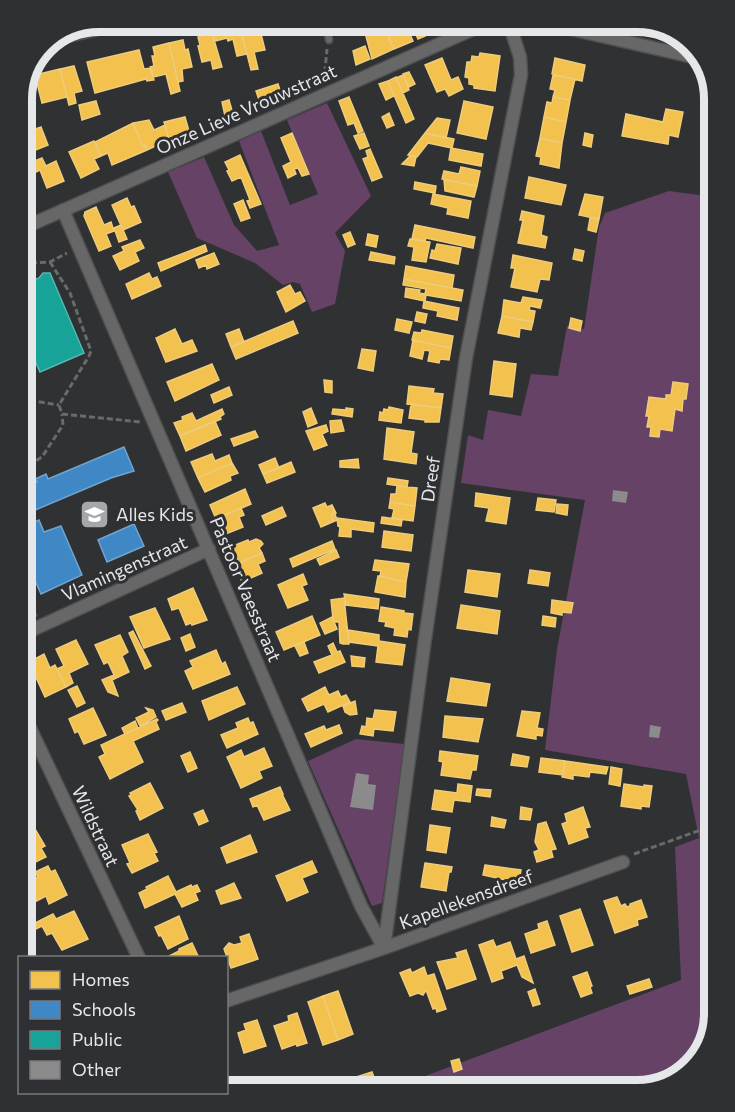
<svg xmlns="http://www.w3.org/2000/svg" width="735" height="1112" viewBox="0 0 735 1112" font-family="Commissioner,sans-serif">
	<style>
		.green { fill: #654266 }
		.homes { fill: #f2c14e; stroke: #eecc7c; stroke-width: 1.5 }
		.schools { fill: #3f88c5; stroke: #71a4d0; stroke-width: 1.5 }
		.public { fill: #17a398; stroke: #55b7b0; stroke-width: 1.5 }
		.building { fill: #8b8b8c }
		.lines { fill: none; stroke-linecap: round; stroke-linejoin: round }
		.lane-casing { stroke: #4e4f50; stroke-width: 9 }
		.street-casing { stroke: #4e4f50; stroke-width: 15 }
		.secondary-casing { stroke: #4e4f50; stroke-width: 20 }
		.path { stroke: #696a6b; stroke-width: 3; stroke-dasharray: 6 3; stroke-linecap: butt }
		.lane { stroke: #676768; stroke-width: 6 }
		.street { stroke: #676768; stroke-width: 12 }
		.secondary { stroke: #666a6c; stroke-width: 16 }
		.labels { text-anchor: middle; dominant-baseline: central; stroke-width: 6; stroke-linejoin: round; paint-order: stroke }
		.street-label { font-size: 18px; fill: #e6e7e9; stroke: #2f3033 }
		.poi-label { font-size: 18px; fill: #e6e7e9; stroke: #2f3033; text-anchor: start }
		.rim { fill: none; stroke: #e6e7e9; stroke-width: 8 }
	</style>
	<rect width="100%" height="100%" fill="#303132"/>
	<path class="green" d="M 327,103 L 371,196 L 335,233 L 345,251 L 335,304 L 312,312 L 300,284 L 293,282 L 283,285 L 255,263 L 197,238 L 168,172 L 204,157 L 234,225 L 257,251 L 279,245 L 239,141 L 261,131 L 290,205 L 318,194 L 287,120 Z
		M 669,191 L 714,197 L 714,1012 L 703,1052 L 675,1081 L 637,1091 L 385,1091 L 681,980 L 675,847 L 699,838 L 686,774 L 545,750 L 557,649 L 585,500 L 461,483 L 468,435 L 483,440 L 488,410 L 521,416 L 531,374 L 558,376 L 567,326 L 584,329 L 599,227 L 605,213 Z
		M 21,579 L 38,616 L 21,624 Z
		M 356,739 L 404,744 L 382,903 L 372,906 L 308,761 Z"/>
	<path class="homes" d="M 215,21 L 231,21 L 234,33 L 241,32 L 247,54 L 237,56 L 233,39 L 228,41 L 227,38 L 215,41 L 210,22 Z
		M 362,21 L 381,21 L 394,49 L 372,59 Z
		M 381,21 L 404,21 L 413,41 L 394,49 Z
		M 410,21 L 419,21 L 425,36 L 418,39 Z
		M 419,21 L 442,21 L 444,27 L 425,36 Z
		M 258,22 L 265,50 L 254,52 L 258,69 L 251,70 L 240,26 Z
		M 212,33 L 222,67 L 213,69 L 211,60 L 202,62 L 198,46 L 200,45 L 198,37 Z
		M 183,40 L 185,50 L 188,49 L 192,67 L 182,69 L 183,81 L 178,82 L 169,43 Z
		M 169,43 L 180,91 L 171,94 L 166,74 L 153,77 L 150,67 L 154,66 L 152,56 L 155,56 L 153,47 Z
		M 365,46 L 370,59 L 356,65 L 353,51 Z
		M 139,50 L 144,69 L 151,68 L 154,80 L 147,81 L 146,79 L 95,93 L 87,62 Z
		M 480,53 L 500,56 L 495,91 L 474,88 L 474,85 L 469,84 L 469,78 L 465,77 L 467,62 L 471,62 L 472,56 L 479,57 Z
		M 442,58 L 451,80 L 458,77 L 463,89 L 449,96 L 445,89 L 437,92 L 425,65 Z
		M 555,58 L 585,65 L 582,81 L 552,74 Z
		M 74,66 L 82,91 L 74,93 L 76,103 L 69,105 L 60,69 Z
		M 60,69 L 67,97 L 42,103 L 35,75 Z
		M 409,72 L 415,84 L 409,87 L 403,74 Z
		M 403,75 L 409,90 L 403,93 L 396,78 Z
		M 553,75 L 575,79 L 570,100 L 553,97 L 555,90 L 550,89 Z
		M 396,77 L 414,119 L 406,123 L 388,81 Z
		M 388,81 L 394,96 L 386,100 L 379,84 Z
		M 278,84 L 283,99 L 261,106 L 256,91 Z
		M 25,85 L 30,104 L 21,107 L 21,94 Z
		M 712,90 L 714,99 L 714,134 L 704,132 Z
		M 349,97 L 363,131 L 358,133 L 354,123 L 348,125 L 339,101 Z
		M 553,97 L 570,100 L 566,122 L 544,117 L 547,102 L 552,103 Z
		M 229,100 L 233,114 L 225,116 L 222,102 Z
		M 96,101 L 100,114 L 82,120 L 79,105 Z
		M 464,101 L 493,107 L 486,139 L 457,133 Z
		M 666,109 L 683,112 L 678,137 L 669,135 L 668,144 L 622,136 L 626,114 L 663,122 Z
		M 389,113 L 394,125 L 387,128 L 382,117 Z
		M 185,117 L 189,131 L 169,140 L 164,122 Z
		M 544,117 L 566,122 L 562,143 L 540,138 Z
		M 437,118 L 450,120 L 446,138 L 425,133 Z
		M 149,120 L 154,130 L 165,125 L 169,140 L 147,150 L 145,145 L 143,146 L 133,123 Z
		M 133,123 L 143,146 L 145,145 L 147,150 L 112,165 L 108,153 L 101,156 L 95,142 Z
		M 41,127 L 48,145 L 21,156 L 21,134 Z
		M 292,133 L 309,174 L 302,176 L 298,168 L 294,169 L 296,174 L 288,178 L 283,166 L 291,162 L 281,138 Z
		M 364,133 L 369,146 L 360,149 L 354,136 Z
		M 425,133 L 454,139 L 452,148 L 428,143 L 417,157 L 408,155 Z
		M 585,133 L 593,135 L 591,147 L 583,145 Z
		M 540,138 L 562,143 L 559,168 L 540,164 L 541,157 L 536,156 Z
		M 94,141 L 101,156 L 94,159 L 99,169 L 81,178 L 69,152 Z
		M 451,148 L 483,154 L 481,166 L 449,160 Z
		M 370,149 L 382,177 L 372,181 L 363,159 L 368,157 L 366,151 Z
		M 240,155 L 261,204 L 250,208 L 247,201 L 250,200 L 241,177 L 232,181 L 227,171 L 229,170 L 225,162 Z
		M 410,156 L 416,157 L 414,166 L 402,164 Z
		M 42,158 L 46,166 L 56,161 L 64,181 L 47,188 L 40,170 L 34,173 L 30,163 Z
		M 461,167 L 480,171 L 477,186 L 442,179 L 444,171 L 459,174 Z
		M 529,177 L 566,185 L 561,205 L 525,198 Z
		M 444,180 L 477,186 L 474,197 L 445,191 Z
		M 415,182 L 436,186 L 435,193 L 414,189 Z
		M 433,194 L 471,201 L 468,218 L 447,214 L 448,208 L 431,204 Z
		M 585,194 L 603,197 L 599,219 L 579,215 Z
		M 127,198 L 131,207 L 134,206 L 141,222 L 123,230 L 112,205 Z
		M 243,200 L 250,218 L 241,221 L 234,204 Z
		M 96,207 L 104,225 L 111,222 L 114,231 L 106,234 L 111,246 L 99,251 L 84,216 L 85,212 Z
		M 522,211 L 544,216 L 541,235 L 547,237 L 545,248 L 518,243 L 523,220 L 520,220 Z
		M 590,218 L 599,219 L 596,232 L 588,230 Z
		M 121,225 L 127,239 L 119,242 L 114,228 Z
		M 415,225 L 475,237 L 473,248 L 426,238 L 425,241 L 412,239 Z
		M 350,232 L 355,244 L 348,247 L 343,235 Z
		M 368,234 L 378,236 L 376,247 L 366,245 Z
		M 410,239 L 430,242 L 426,262 L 412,260 L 414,247 L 408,246 Z
		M 140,240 L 144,248 L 135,252 L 139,261 L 120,270 L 113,256 L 124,251 L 122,247 Z
		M 437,244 L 461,248 L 458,264 L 430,258 L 432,250 L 435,251 Z
		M 205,245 L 207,251 L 161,271 L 158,263 Z
		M 575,249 L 584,251 L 582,261 L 573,259 Z
		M 371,252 L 395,257 L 394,264 L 369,260 Z
		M 214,253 L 219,264 L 207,269 L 206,265 L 199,268 L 196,260 Z
		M 513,255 L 552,263 L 549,280 L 540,279 L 537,292 L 511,287 L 515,268 L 511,268 Z
		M 406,266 L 454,275 L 452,288 L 404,279 Z
		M 149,273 L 152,279 L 157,277 L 161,286 L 132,299 L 126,284 Z
		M 404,279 L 463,290 L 461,301 L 426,295 L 425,301 L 405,297 L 406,288 L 420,290 L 419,293 L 425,294 L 426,289 L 403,285 Z
		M 290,285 L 295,294 L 300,292 L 305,301 L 286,312 L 277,292 Z
		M 523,297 L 542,300 L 540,308 L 530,306 L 529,310 L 535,311 L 533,322 L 502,316 L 504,300 L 521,303 Z
		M 424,301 L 459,308 L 457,320 L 437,316 L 438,311 L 423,308 Z
		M 417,312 L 427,314 L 425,323 L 415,321 Z
		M 502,316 L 533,322 L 531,330 L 520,328 L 519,337 L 498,333 Z
		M 571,318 L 582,321 L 580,331 L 569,328 Z
		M 397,319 L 412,322 L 409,333 L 395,330 Z
		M 293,321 L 298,333 L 236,359 L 231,347 Z
		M 175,329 L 182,344 L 192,340 L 197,351 L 166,362 L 156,338 Z
		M 239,329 L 244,342 L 231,347 L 226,334 Z
		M 422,330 L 453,336 L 451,348 L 412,340 L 414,332 L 421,333 Z
		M 413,340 L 451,348 L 449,360 L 440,359 L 439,363 L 428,361 L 430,351 L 424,350 L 422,359 L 410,356 Z
		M 362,349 L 376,351 L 373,371 L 358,368 Z
		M 494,361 L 516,364 L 512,397 L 490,394 Z
		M 212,364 L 219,380 L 175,401 L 167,382 Z
		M 324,380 L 332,381 L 332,393 L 325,392 Z
		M 673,382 L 688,384 L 686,399 L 683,399 L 682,411 L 675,409 L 672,431 L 660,429 L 659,437 L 650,436 L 651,427 L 647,427 L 649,416 L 646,416 L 649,397 L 666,399 L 666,395 L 671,395 Z
		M 409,386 L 434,389 L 433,393 L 443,394 L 441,408 L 407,404 Z
		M 229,387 L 232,395 L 214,403 L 211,395 Z
		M 411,404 L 441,408 L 439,422 L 425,422 L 425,420 L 409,418 Z
		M 389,407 L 403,410 L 401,423 L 379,420 L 380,412 L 383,413 L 384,409 L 388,410 Z
		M 311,408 L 317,423 L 308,427 L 303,412 Z
		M 346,408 L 353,409 L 352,417 L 332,414 L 333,409 L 346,410 Z
		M 222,409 L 224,414 L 220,417 L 221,419 L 180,436 L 174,423 L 183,420 L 182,417 L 192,413 L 196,421 Z
		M 341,420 L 344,431 L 331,433 L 330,421 Z
		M 215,421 L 221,435 L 186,451 L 180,436 Z
		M 326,425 L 328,431 L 322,434 L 327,445 L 314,450 L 306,431 Z
		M 387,428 L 414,432 L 411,453 L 417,454 L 416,464 L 384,459 Z
		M 255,431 L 258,437 L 234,446 L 231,439 Z
		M 212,454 L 215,461 L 229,455 L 232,463 L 198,478 L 191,462 Z
		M 275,458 L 279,468 L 263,474 L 259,465 Z
		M 358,459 L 359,468 L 340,467 L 340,461 Z
		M 291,462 L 295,472 L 267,483 L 263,474 Z
		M 232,463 L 238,473 L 230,476 L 231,480 L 205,492 L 198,478 Z
		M 388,478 L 408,481 L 407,487 L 387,484 Z
		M 397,486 L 417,488 L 415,506 L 390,502 L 391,494 L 396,494 Z
		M 245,489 L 251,504 L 216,519 L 210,505 Z
		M 476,493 L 510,498 L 506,524 L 486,521 L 489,508 L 475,506 Z
		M 538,498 L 556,500 L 554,512 L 536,510 Z
		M 390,502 L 415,506 L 413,521 L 392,518 L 394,509 L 389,508 Z
		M 325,503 L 327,507 L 332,505 L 336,513 L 331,515 L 333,521 L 321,527 L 313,508 Z
		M 325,503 L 327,507 L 332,505 L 337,520 L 321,527 L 313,508 Z
		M 557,504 L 568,505 L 567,515 L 556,513 Z
		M 282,507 L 286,516 L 266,525 L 262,516 Z
		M 241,508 L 244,515 L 239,517 L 243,527 L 223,535 L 216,519 Z
		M 382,517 L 402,520 L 401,526 L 381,523 Z
		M 337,518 L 374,523 L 373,532 L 351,529 L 351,537 L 339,536 L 340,527 L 338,526 Z
		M 384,531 L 413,535 L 411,551 L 382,547 Z
		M 256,539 L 261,541 L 263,544 L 259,548 L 262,553 L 235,565 L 228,548 L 248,540 L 249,542 Z
		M 332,541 L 335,549 L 293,567 L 290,559 Z
		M 336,550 L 339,557 L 320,565 L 317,559 Z
		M 262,553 L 265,561 L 258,564 L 262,573 L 242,582 L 235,565 Z
		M 375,560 L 409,564 L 406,582 L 380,576 L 381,571 L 373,570 Z
		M 468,570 L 500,574 L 497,597 L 465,592 Z
		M 530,570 L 550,573 L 548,586 L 528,583 Z
		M 303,574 L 307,584 L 302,586 L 308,600 L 288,608 L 278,585 Z
		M 378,576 L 406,582 L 405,597 L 375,592 Z
		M 193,588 L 207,620 L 192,625 L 191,623 L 186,625 L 179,608 L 172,610 L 168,599 Z
		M 344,594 L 379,599 L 378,609 L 346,605 Z
		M 344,598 L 349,644 L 343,644 L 340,643 L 339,622 L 335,622 L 333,619 L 331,600 Z
		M 552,600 L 573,603 L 571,613 L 562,612 L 562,615 L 551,613 Z
		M 461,605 L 500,611 L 497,634 L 457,628 Z
		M 381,607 L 404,611 L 404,613 L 413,614 L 411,630 L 408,629 L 407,637 L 394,635 L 395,628 L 385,626 L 386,622 L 379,621 Z
		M 155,608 L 170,639 L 144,648 L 130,617 Z
		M 312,616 L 320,635 L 284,650 L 276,632 Z
		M 543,616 L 556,618 L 555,627 L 542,625 Z
		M 332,617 L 337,629 L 325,634 L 320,623 Z
		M 348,630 L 379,635 L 379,641 L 405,645 L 402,665 L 376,662 L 378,646 L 349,642 Z
		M 133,631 L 151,666 L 145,669 L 129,633 Z
		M 190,634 L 195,647 L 186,651 L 181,638 Z
		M 120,635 L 128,652 L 122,656 L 129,672 L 112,680 L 118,696 L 108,692 L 102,680 L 114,675 L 108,662 L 104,664 L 95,645 Z
		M 76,640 L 88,664 L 69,673 L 73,683 L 66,687 L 57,669 L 64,666 L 56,649 Z
		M 304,642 L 308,653 L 300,656 L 295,646 Z
		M 333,643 L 337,652 L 340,651 L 345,662 L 319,673 L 314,662 L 332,655 L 328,646 Z
		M 216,650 L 222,664 L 225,662 L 230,674 L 193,689 L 185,671 L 193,667 L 190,661 Z
		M 44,654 L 50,668 L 55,665 L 66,687 L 45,697 L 29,662 Z
		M 351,656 L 365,658 L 364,667 L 352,666 Z
		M 451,678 L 490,684 L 486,706 L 447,701 Z
		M 77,686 L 85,703 L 77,707 L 68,690 Z
		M 237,687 L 245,704 L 209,720 L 202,701 Z
		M 325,687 L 329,695 L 338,691 L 341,697 L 346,695 L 350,702 L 328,712 L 324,704 L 308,711 L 302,699 Z
		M 355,701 L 357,714 L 350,715 L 345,712 L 343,706 Z
		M 182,703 L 186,712 L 166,720 L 162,711 Z
		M 93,708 L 106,735 L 84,744 L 78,731 L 75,733 L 69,719 Z
		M 146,708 L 153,710 L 156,717 L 140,726 L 136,718 L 149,712 Z
		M 375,710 L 396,712 L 393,731 L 374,729 L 373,736 L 360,734 L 362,726 L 366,727 L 367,718 L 373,719 Z
		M 522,711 L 540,713 L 537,728 L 543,729 L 542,736 L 536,735 L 536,739 L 517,736 Z
		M 445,716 L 483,719 L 478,742 L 443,737 Z
		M 248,718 L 250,723 L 253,722 L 258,734 L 227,748 L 221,735 L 238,728 L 236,723 Z
		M 157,719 L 158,720 L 156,722 L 159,729 L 133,741 L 143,762 L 110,779 L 99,757 L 105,754 L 101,745 Z
		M 135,721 L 138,728 L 125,734 L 122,728 Z
		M 339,725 L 342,733 L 311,747 L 305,734 L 324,726 L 326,730 Z
		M 264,748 L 272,766 L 259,771 L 262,778 L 241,788 L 227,757 L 241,750 L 244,757 Z
		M 440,751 L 478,756 L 476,770 L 472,770 L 470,779 L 441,775 L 443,762 L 439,761 Z
		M 190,752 L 197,768 L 188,772 L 181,756 Z
		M 513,754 L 529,757 L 527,767 L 511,765 Z
		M 541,758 L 565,761 L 563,775 L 539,772 Z
		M 565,761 L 608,767 L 606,774 L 590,772 L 589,777 L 573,775 L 573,779 L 562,777 Z
		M 611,767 L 622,769 L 620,786 L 609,784 Z
		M 150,783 L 163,808 L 140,820 L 136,811 L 138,810 L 129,796 L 131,795 L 130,793 Z
		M 458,784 L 472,786 L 470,802 L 454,800 L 452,812 L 432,809 L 435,790 L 457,793 Z
		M 624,784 L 644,787 L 644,785 L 652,786 L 649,807 L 641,806 L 641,809 L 621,806 Z
		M 280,787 L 283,794 L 282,794 L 290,810 L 264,820 L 257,805 L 253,807 L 250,799 Z
		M 21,788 L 34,813 L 21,818 Z
		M 477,789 L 491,790 L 490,797 L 476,795 Z
		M 521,807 L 532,809 L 530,820 L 520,819 Z
		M 583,807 L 590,827 L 585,828 L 588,837 L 569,844 L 562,824 L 567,822 L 565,814 Z
		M 203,810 L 208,821 L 199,825 L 194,814 Z
		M 492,817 L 506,820 L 504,828 L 491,826 Z
		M 546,822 L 556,849 L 551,850 L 553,857 L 537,862 L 534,852 L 539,850 L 535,842 L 538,824 Z
		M 430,825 L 450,828 L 446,853 L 427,850 Z
		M 35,829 L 45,846 L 41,848 L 46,857 L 21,869 L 21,836 Z
		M 148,834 L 157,852 L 154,853 L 158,861 L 132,873 L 127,864 L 130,863 L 122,845 Z
		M 250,835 L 257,852 L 227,863 L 221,848 Z
		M 312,861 L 317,872 L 302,878 L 308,892 L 287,901 L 276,876 Z
		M 425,863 L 452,867 L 451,872 L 449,872 L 446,891 L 421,887 Z
		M 485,865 L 521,870 L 519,883 L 483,875 Z
		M 48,866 L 51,872 L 55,870 L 67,895 L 49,904 L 46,896 L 29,905 L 21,885 L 38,877 L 35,872 Z
		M 168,876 L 176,892 L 191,885 L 192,887 L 197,885 L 200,891 L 195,893 L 198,900 L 182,907 L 175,894 L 145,908 L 139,893 L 147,889 L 146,887 Z
		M 234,883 L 241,898 L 221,904 L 216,891 Z
		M 617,897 L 621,906 L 625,904 L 627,907 L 630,906 L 630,904 L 641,900 L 647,917 L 637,920 L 638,925 L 615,933 L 604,901 Z
		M 580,909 L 593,945 L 572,952 L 560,916 Z
		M 74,911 L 88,939 L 62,950 L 52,933 L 47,935 L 42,926 L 21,936 L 21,930 L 53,914 L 56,919 Z
		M 179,916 L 188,939 L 168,949 L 161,935 L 159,936 L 155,927 Z
		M 547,921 L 555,945 L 531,953 L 525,934 L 539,929 L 538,924 Z
		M 249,934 L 258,959 L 231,968 L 224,949 L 229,943 L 234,945 L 242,943 L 240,937 Z
		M 493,940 L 496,947 L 510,942 L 516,959 L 524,956 L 533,983 L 522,977 L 517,965 L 501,971 L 503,978 L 492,982 L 479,945 Z
		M 192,943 L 199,958 L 170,958 L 169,956 L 179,951 L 179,949 Z
		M 466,950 L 476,979 L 447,989 L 437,962 L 458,958 L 456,953 Z
		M 424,967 L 427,976 L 434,974 L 446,1009 L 437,1012 L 436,1008 L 433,1009 L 426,990 L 423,995 L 418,993 L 410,996 L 400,973 L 410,969 L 412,973 Z
		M 587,972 L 592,986 L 590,987 L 592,993 L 581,997 L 573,977 Z
		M 649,979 L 652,987 L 630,994 L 627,986 Z
		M 535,989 L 540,1004 L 533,1006 L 528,992 Z
		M 338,991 L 353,1034 L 338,1040 L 323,996 Z
		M 323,996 L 338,1040 L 323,1045 L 308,1002 Z
		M 297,1013 L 307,1043 L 297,1046 L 296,1044 L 282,1049 L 274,1026 L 289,1021 L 288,1016 Z
		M 257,1020 L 266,1046 L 244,1053 L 238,1033 L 246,1030 L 244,1024 Z
		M 459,1059 L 462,1069 L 454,1072 L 451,1061 Z
		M 372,1072 L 377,1085 L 361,1091 L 351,1091 L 347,1080 Z"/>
	<path class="schools" d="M 124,447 L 134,471 L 111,478 L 21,516 L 21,489 L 37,482 L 35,479 L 46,474 L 48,479 Z
		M 39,520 L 44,532 L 61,526 L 82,575 L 41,594 L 33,576 L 26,579 L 21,567 L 21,528 Z
		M 134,524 L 144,546 L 107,562 L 98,540 Z"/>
	<path class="public" d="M 43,273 L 50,273 L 84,353 L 40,372 L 21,328 L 21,282 L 25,284 L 39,278 Z"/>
	<path class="building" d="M 613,490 L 628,492 L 626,503 L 612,501 Z
		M 650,725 L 661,727 L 659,738 L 649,737 Z
		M 356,773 L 369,775 L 368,784 L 376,785 L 373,810 L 350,807 Z"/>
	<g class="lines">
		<defs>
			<path id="lane" d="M 326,21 L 329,40
				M 21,262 L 21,260"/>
			<path id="street" d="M 536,21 L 702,59
				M 63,210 L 361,906 L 384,948
				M 21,229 L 469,31 L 478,27 L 484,21
				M 21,635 L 209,549
				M 21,709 L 139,958
				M 384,948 L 424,646 L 466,358 L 521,75 L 520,57 L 509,23 L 506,21
				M 226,1001 L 384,948 L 623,862"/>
			<path id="secondary" d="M 69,33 L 120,21"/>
		</defs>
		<use href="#lane" class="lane-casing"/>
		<use href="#street" class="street-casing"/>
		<use href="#secondary" class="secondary-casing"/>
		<path class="path" d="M 324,81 L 327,49
			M 50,262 L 70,293 L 91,351 L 89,356 L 59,405 L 62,414 L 140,422
			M 31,263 L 50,262 L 67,253
			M 21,399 L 59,405
			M 21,470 L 42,457 L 63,425 L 62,414
			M 634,854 L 709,827 L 714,830"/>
		<use href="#lane" class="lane"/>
		<use href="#street" class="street"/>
		<use href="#secondary" class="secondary"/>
	</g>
	<defs>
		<symbol id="school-square" viewBox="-11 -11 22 22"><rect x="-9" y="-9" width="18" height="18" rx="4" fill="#a6a7a9" stroke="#2f3033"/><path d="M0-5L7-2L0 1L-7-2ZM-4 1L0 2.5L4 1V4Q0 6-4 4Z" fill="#fff"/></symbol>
	</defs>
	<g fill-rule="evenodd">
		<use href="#school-square" x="78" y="498" width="33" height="33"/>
	</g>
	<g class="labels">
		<g class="street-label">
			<text transform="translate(246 109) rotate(-24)">Onze Lieve Vrouwstraat</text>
			<text transform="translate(430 479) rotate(-82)">Dreef</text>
			<text transform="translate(124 568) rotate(-24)">Vlamingenstraat</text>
			<text transform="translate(246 589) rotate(67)">Pastoor Vaesstraat</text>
			<text transform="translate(96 826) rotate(65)">Wildstraat</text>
			<text transform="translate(466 899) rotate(-20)">Kapellekensdreef</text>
		</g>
		<g class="poi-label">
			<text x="116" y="514">Alles Kids</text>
		</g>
	</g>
	<path d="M0 0H735V1112H0ZM99 32H637A67 67 0 0 1 704 99V1013A67 67 0 0 1 637 1080H99A67 67 0 0 1 32 1013V99A67 67 0 0 1 99 32Z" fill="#2f3033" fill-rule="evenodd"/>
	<path class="rim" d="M99 32H637A67 67 0 0 1 704 99V1013A67 67 0 0 1 637 1080H99A67 67 0 0 1 32 1013V99A67 67 0 0 1 99 32Z"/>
	<rect x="18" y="956" width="210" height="138" fill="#2f3033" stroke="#78797c" stroke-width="1.5"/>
	<rect x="30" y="971" width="30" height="18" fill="#f2c14e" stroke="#78797c" stroke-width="1.5"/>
	<text x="72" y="986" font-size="18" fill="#e6e7e9">Homes</text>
	<rect x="30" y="1001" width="30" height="18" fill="#3f88c5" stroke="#78797c" stroke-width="1.5"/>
	<text x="72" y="1016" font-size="18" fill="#e6e7e9">Schools</text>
	<rect x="30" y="1031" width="30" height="18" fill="#17a398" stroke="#78797c" stroke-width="1.5"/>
	<text x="72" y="1046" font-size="18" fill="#e6e7e9">Public</text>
	<rect x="30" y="1061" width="30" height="18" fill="#8b8b8c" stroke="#78797c" stroke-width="1.5"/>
	<text x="72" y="1076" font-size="18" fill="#e6e7e9">Other</text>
</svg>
